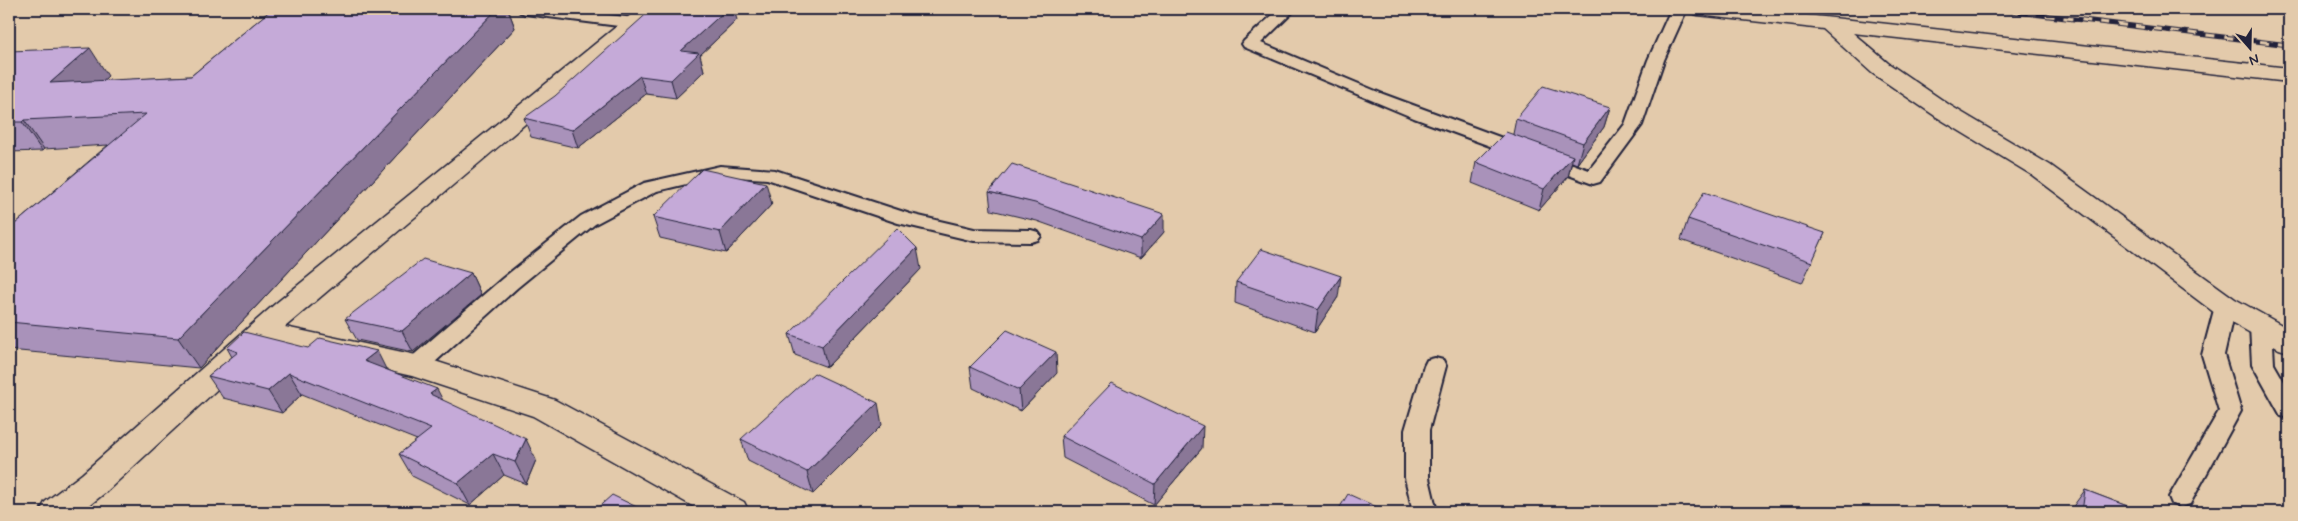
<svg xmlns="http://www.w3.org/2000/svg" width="2298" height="521" viewBox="0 0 2298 521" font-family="Mynerve,sans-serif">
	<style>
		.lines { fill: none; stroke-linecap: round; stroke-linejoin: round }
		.lane-casing { stroke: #22223b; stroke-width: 4 }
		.street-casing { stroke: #22223b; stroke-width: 3 }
		.lane { fill: #e3caab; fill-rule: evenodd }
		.street { fill: #e3caab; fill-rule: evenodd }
		.rail-casing { stroke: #22223b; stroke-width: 5 }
		.rail { stroke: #e3caab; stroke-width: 3; stroke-dasharray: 9; stroke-linecap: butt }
		.wall { fill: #a992ba; stroke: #22223b }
		.shaded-wall { fill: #8a7797; stroke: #22223b }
		.building { fill: #c5aad8; stroke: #22223b }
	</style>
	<rect width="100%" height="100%" fill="#e3caab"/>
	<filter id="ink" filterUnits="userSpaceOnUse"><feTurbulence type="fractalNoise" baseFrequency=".02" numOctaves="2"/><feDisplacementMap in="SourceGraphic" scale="10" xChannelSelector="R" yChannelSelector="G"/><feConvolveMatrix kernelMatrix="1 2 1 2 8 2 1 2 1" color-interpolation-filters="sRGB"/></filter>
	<g filter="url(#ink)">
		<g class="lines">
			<defs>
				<path id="lane" d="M 518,9 L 559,9 L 634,18 L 639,20 L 642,23 L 639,26 L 634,28 L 525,14 L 520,12 Z
					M 1279,9 L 1296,9 L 1261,43 L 1383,94 L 1589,170 L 1625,124 L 1648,60 L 1671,9 L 1687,9 L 1664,60 L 1642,125 L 1600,182 L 1593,184 L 1414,118 L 1244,47 L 1242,44 L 1244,41 Z
					M 720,166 L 775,170 L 910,214 L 974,229 L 1031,230 L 1038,232 L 1041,236 L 1038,240 L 1031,242 L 974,241 L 898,223 L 767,179 L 720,176 L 657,191 L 595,224 L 517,288 L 424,372 L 416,374 L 408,372 L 405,366 L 408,360 L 503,278 L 581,216 L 644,183 Z
					M 2225,299 L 2232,301 L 2235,306 L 2224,355 L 2241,411 L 2190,504 L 2181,507 L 2172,504 L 2169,497 L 2219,411 L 2202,355 L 2215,306 L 2218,301 Z
					M 2261,319 L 2269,321 L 2272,326 L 2274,364 L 2289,390 L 2289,418 L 2281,416 L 2252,364 L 2250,326 L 2253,321 Z
					M 1435,358 L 1443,360 L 1446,366 L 1429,430 L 1429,478 L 1437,512 L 1413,512 L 1405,478 L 1405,430 L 1424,366 L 1427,360 Z"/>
				<path id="street" d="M 638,9 L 661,9 L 285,327 L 416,355 L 555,400 L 744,502 L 749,512 L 703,512 L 533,416 L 412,376 L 267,343 L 106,492 L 81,512 L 40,512 L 45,502 L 82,474 L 275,304 Z
					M 1688,9 L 1752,9 L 2289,68 L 2289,82 L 1853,33 L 1888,63 L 1951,106 L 2050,165 L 2235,299 L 2289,329 L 2289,352 L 2279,349 L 2215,313 L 2032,175 L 1935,116 L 1872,73 L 1823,29 L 1698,15 L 1691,13 Z"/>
			</defs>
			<use href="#lane" class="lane-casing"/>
			<use href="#street" class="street-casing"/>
			<use href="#lane" class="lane"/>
			<use href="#street" class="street"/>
			<defs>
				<path id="rail" d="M 1992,9 L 2289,45"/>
			</defs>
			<use href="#rail" class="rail-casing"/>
			<use href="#rail" class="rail"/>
		</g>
		<path class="wall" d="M 272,9 L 508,9 L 515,28 L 199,368 L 9,350 L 9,229 L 108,145 L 44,149 L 42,151 L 9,152 L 9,51 L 108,76 L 102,81 L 191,76 Z
			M 737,20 L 700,55 L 704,71 L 676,98 L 646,94 L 578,148 L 531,137 L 524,118 Z
			M 1610,107 L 1604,127 L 1577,164 L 1572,162 L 1568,177 L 1539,210 L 1472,183 L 1476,162 L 1513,134 L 1516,119 Z
			M 989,192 L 1164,232 L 1141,258 L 1037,221 L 991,210 Z
			M 772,204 L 726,253 L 660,238 L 653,217 Z
			M 1688,219 L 1825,233 L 1802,283 L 1681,240 Z
			M 921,269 L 827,367 L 795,355 L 789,334 Z
			M 471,273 L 481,295 L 413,352 L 357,340 L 345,319 Z
			M 1236,282 L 1338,297 L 1315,332 L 1235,303 Z
			M 227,348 L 387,369 L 443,401 L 536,460 L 526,484 L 504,475 L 470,505 L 412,476 L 399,454 L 417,440 L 302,394 L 282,413 L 223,398 L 208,376 L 232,357 Z
			M 970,367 L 1057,373 L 1021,411 L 973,388 Z
			M 882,425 L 813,494 L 748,461 L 741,439 Z
			M 1061,436 L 1202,448 L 1154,505 L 1063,458 Z
			M 2085,490 L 2143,512 L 2069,512 Z"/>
		<path class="shaded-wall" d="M 497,9 L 508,9 L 515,28 L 199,368 L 178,338 Z
			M 727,9 L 734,9 L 737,20 L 700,55 L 704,71 L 676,98 L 671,80 L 681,51 Z
			M 90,48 L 108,76 L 69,111 L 50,83 Z
			M 640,76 L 646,94 L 578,148 L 572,130 Z
			M 1610,107 L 1604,127 L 1577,164 L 1583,143 Z
			M 24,120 L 44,149 L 42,151 L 22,122 Z
			M 1573,156 L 1568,177 L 1539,210 L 1544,189 Z
			M 766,183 L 772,204 L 726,253 L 720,232 Z
			M 1164,214 L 1164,232 L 1141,258 L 1141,240 Z
			M 917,248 L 921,269 L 827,367 L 822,346 Z
			M 471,273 L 481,295 L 413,352 L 402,331 Z
			M 1341,276 L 1338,297 L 1315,332 L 1318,310 Z
			M 377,351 L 388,373 L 364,361 Z
			M 1056,352 L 1057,373 L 1021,411 L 1019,390 Z
			M 289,373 L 302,394 L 282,413 L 268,391 Z
			M 437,389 L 448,410 L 430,394 Z
			M 878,403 L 882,425 L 813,494 L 807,472 Z
			M 1203,426 L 1202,448 L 1154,505 L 1155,484 Z
			M 526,439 L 536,460 L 526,484 L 515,462 Z
			M 493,454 L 504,475 L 470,505 L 458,483 Z"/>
		<path class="building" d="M 272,9 L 497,9 L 178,338 L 9,322 L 9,229 L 146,114 L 24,120 L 22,122 L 9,122 L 9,51 L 90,48 L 50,83 L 191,76 Z
			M 652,9 L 727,9 L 681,51 L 699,53 L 671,80 L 640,76 L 572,130 L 524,118 L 555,96 Z
			M 1543,86 L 1610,107 L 1583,143 L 1516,119 Z
			M 1506,132 L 1573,156 L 1544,189 L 1476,162 Z
			M 1012,164 L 1164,214 L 1141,240 L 1035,203 L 989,192 Z
			M 702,169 L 766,183 L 720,232 L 653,217 Z
			M 1704,192 L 1825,233 L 1812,262 L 1688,219 Z
			M 897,228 L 917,248 L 822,346 L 789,334 Z
			M 1261,249 L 1341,276 L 1318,310 L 1236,282 Z
			M 423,259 L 471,273 L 402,331 L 345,319 Z
			M 1007,330 L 1056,352 L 1019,390 L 970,367 Z
			M 244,332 L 308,348 L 320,338 L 377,351 L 364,361 L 437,389 L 430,394 L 526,439 L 515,462 L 493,454 L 458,483 L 399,454 L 431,429 L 289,373 L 268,391 L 208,376 L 238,352 L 227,348 Z
			M 814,373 L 878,403 L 807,472 L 741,439 Z
			M 1112,383 L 1203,426 L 1155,484 L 1061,436 Z
			M 2085,490 L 2143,512 L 2082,512 Z
			M 1348,494 L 1388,512 L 1337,512 Z
			M 612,495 L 647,512 L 593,512 Z"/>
	</g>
	<rect width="2298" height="521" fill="none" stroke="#e3caab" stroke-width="30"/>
	<rect x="15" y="15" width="2268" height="491" fill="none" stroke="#22223b" stroke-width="2" filter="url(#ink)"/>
	<g transform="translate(2250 48) rotate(160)" stroke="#e3caab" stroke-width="4" paint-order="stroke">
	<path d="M0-4L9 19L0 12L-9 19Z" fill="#22223b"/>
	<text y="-8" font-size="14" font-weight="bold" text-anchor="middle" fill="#22223b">N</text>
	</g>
</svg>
